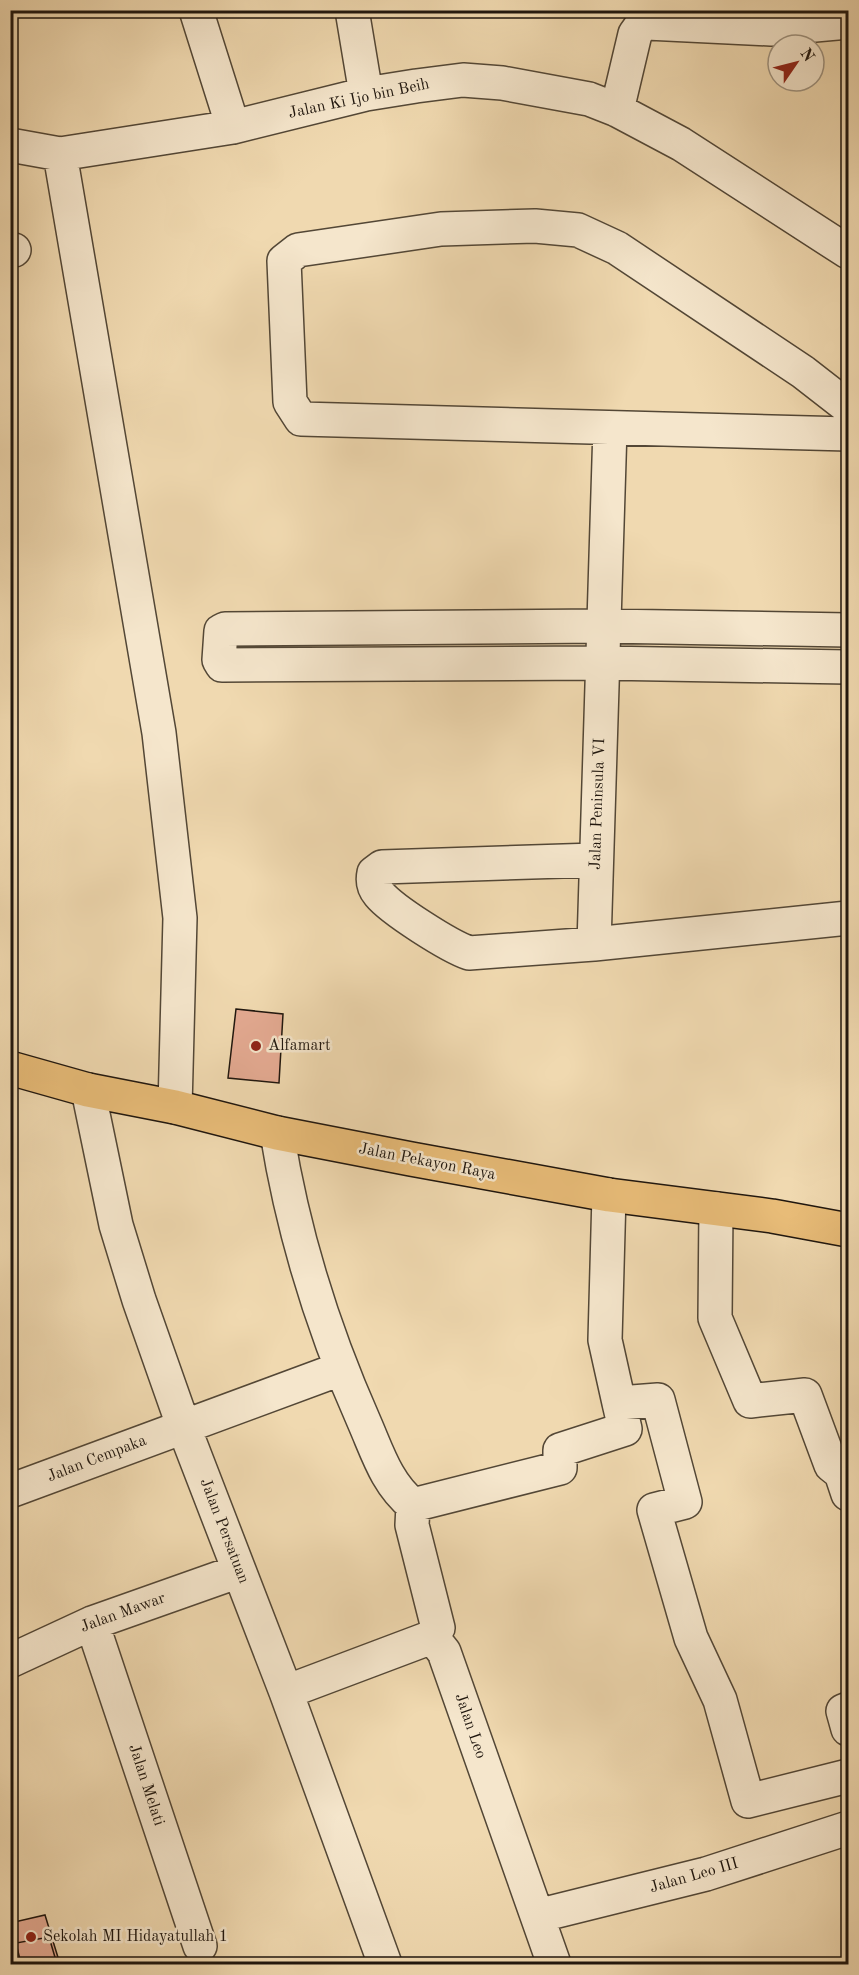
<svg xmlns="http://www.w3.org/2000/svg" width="859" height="1975" viewBox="0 0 859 1975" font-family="'Old Standard TT',serif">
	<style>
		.building { fill: #e4aa92; stroke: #1f160e; stroke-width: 1.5 }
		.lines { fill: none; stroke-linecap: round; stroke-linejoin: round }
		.minor-casing { stroke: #534736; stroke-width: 36 }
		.major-casing { stroke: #1f160e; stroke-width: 36 }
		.minor { stroke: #f5e6cc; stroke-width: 33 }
		.major { stroke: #e8bc78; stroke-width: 33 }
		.poi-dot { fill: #8f2418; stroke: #f5e6cc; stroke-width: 2 }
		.labels { text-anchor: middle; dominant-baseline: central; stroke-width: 5; stroke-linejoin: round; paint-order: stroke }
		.street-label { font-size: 16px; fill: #1f160e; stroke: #f5e6cc }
		.poi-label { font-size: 16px; fill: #1f160e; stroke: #f5e6cc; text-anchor: start }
	</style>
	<rect width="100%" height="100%" fill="#f0d9b0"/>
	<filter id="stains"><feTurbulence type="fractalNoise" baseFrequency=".00333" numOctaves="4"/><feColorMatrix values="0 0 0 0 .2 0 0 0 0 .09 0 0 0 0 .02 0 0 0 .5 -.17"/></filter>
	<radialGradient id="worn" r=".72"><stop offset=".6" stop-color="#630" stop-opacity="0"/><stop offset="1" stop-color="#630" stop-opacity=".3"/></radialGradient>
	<path class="building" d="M 236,1009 L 283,1014 L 279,1083 L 228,1078 Z
		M 45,1915 L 60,1964 L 12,1964 L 10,1923 Z
		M 49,1937 L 57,1964 L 21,1964 L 16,1943 Z"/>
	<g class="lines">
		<defs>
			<path id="minor" d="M 196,10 L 233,127
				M 352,10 L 366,94
				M 617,110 L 635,34 L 640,27 L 647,23 L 771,29 L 848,22
				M 10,145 L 60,154 L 233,127 L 366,94 L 416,86 L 463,80 L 502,83 L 589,99 L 617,110 L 681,144 L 848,252
				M 60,154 L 159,733 L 180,918 L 175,1107
				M 10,249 L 14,250
				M 848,407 L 803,372 L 617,248 L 578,230 L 535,226 L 441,229 L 298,250 L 284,261 L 290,402 L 301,419 L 848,434
				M 848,630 L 604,626 L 225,629 L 221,631 L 219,660 L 222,665 L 602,663 L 848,667
				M 595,860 L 382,867 L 374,873 C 372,882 374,888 379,894 C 392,910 449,946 469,953 L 594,944 L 848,918
				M 594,944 L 610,428
				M 88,1090 L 116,1225 L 139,1300 L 183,1425 L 286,1692 L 385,1964
				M 277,1133 C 293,1233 324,1332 365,1424 C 378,1454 387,1484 413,1505 L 412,1525 L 438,1628 L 432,1637
				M 609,1195 L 605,1340 L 619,1403 L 658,1400 L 685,1502 L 654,1510 L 691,1638 L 720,1700 L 748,1801 L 848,1776
				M 716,1209 L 715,1318 L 750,1401 L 805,1395 L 831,1465 L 841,1473 L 848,1494
				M 10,1491 L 340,1369
				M 413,1505 L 560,1468 L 560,1450 L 625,1429 L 619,1403
				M 92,1623 L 200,1946
				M 432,1637 L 444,1652 L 554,1964
				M 10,1661 L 92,1623 L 239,1571
				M 286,1692 L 432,1637
				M 848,1709 L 843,1711 L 848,1729
				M 537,1916 L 706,1874 L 848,1828"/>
			<path id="major" d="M 10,1068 L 88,1090 L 175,1107 L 277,1133 L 411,1159 L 609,1195 L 772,1216 L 848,1230"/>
		</defs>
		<use href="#minor" class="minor-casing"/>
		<use href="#major" class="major-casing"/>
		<use href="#minor" class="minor"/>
		<use href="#major" class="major"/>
	</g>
	<g class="poi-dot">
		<circle cx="256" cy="1046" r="6"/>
		<circle cx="31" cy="1937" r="6"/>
	</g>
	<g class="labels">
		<g class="street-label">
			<text transform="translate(359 99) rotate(-12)">Jalan Ki Ijo bin Beih</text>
			<text transform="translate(598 804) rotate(-88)">Jalan Peninsula VI</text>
			<text transform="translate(427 1162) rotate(11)">Jalan Pekayon Raya</text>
			<text transform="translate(97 1459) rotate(-21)">Jalan Cempaka</text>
			<text transform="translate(224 1531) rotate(69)">Jalan Persatuan</text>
			<text transform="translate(123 1613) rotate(-20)">Jalan Mawar</text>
			<text transform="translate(470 1726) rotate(71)">Jalan Leo</text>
			<text transform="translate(146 1785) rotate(72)">Jalan Melati</text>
			<text transform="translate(694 1876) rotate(-16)">Jalan Leo III</text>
		</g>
		<g class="poi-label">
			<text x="268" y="1046">Alfamart</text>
			<text x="43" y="1937">Sekolah MI Hidayatullah 1</text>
		</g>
	</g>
	<rect width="859" height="1975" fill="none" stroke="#f0d9b0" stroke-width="36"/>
	<rect x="12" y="12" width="835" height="1951" fill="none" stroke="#1f160e" stroke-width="3"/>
	<rect x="18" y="18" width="823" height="1939" fill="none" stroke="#1f160e" stroke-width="1.5"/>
	<g transform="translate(796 63) rotate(55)"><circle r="28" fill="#f5e6cc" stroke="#9f9380" stroke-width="1.5"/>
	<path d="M0-4.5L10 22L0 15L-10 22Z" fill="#8f2418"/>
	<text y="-9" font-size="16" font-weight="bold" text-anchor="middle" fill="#1f160e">N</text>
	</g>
	<rect width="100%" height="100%" filter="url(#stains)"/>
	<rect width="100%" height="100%" fill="url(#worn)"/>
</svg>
